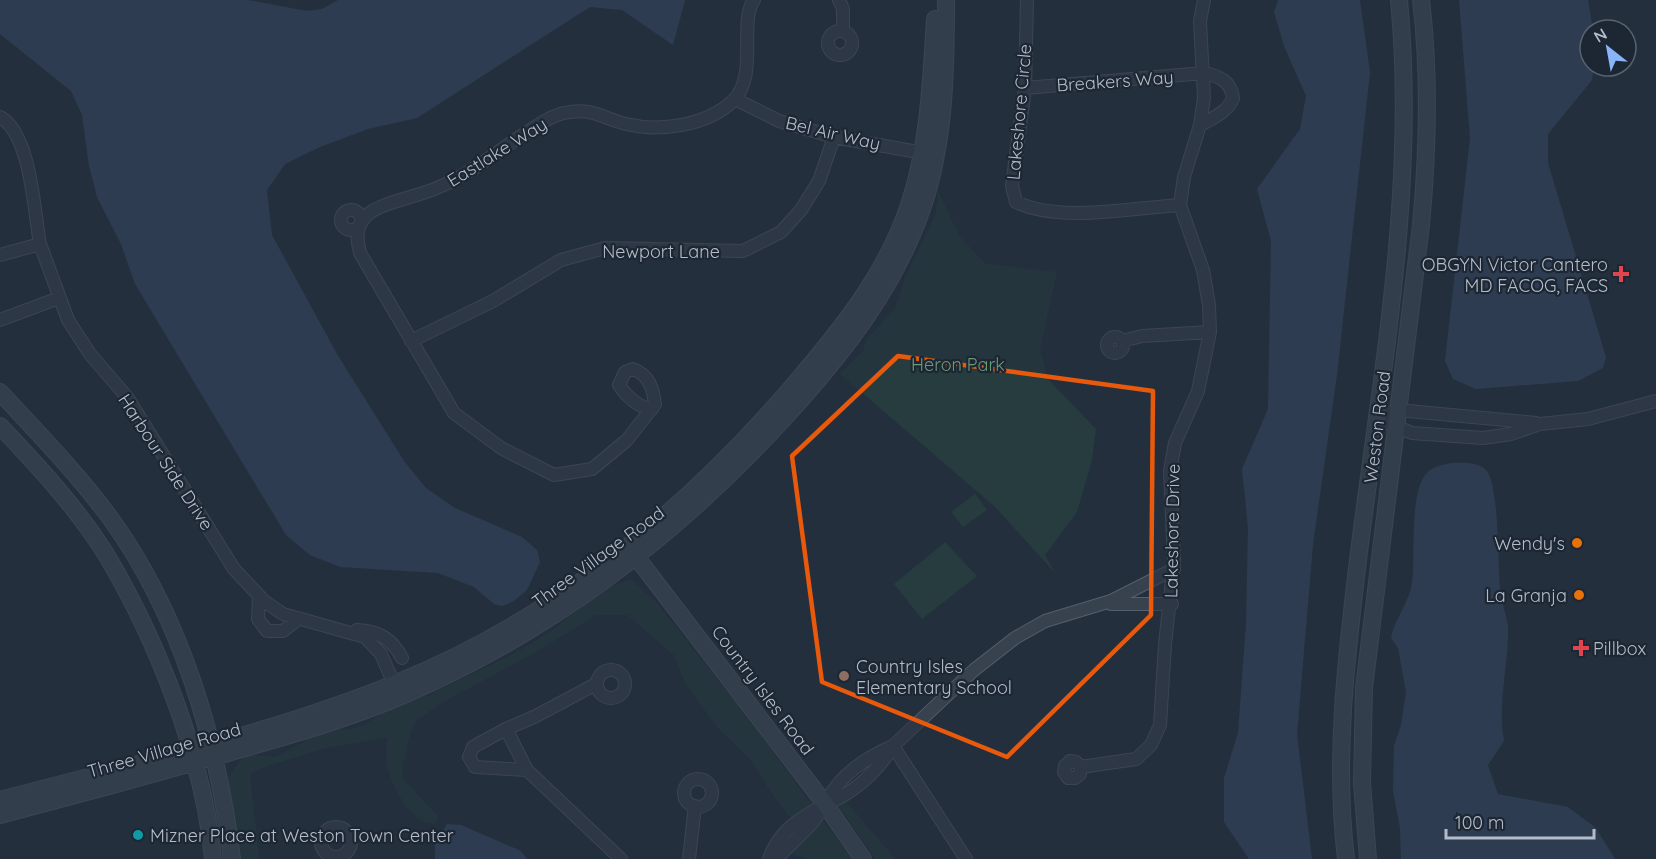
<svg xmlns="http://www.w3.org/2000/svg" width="1656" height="859" viewBox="0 0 1656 859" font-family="Quicksand,sans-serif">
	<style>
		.green { fill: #263c3f }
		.water { fill: #394c67 }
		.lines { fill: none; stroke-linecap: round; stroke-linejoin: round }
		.street-casing { stroke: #565f6c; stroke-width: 14 }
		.secondary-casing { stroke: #565f6c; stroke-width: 18 }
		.street { stroke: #38414e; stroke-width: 12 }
		.secondary { stroke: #465061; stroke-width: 16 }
		.marked { fill: none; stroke: #e8590c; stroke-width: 4.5; stroke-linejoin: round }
		.health-dot { fill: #e0444e; stroke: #1d2633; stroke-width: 2 }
		.food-dot { fill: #e8710a; stroke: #1d2633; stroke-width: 2 }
		.education-dot { fill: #8d6e63; stroke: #1d2633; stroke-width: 2 }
		.culture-dot { fill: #0f9aa8; stroke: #1d2633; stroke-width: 2 }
		.labels { text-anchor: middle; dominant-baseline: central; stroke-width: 4.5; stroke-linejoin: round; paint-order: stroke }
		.street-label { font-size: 18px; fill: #b4bcc9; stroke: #1d2633 }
		.poi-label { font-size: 18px; fill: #b4bcc9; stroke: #1d2633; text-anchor: end }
		.park-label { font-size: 18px; fill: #6b9a76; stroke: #1d2633 }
	</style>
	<rect width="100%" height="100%" fill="#242f3e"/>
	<path class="green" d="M 938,191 L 960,237 L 986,264 L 1057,272 L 1040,349 L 1048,379 L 1096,429 L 1092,460 L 1077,512 L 1045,555 L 1056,574 L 995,507 L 840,374 L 863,351 L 866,340 L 895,309 L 906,275 L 936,214 Z
		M 975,494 L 987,510 L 963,527 L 951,512 Z
		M 945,542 L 977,576 L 922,619 L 894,584 Z
		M 631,580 L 656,602 L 742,710 L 852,859 L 810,859 L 781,852 L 774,854 L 798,819 L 789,816 L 770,791 L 751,760 L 717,727 L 686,685 L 674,655 L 627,615 L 596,615 L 533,654 L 443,702 L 416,721 L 411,731 L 402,768 L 403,779 L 438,816 L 436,823 C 412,827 392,787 387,766 C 385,757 387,746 387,737 L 322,749 L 267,766 L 250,774 L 259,859 L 235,859 L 226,787 L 230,774 L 242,758 L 248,754 L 276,757 L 330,727 L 348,730 L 364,725 L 410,695 L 430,696 L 434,692 C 471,675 508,658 542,637 C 569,621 600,585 631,580 Z
		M 843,798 L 892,855 L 895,859 L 875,859 L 835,801 Z"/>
	<path class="water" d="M 0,0 L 248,0 L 307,11 L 322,9 L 338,0 L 685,0 L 673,45 L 622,10 L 590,7 L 417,118 L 368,129 L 320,147 L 285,164 L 267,190 L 272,235 L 337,354 L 404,461 L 426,488 L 455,508 L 522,537 L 537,550 L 540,562 L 527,590 L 514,601 L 502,606 L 494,604 L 474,587 L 438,573 L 340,567 L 310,555 L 286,535 L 135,284 L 121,244 L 97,197 L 89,166 L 82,115 L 71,91 L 0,34 Z
		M 1278,0 L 1360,0 L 1370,72 L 1337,375 L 1313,544 L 1297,734 L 1312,859 L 1249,859 L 1224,822 L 1224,778 L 1238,733 L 1246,624 L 1248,528 L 1242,469 L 1268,409 L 1271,241 L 1257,189 L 1300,129 L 1306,96 L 1284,46 L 1274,12 Z
		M 1459,0 L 1588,0 L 1593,30 L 1590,30 L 1590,66 L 1594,66 L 1592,80 L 1548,134 L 1548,163 L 1606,357 L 1603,368 L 1578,381 L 1476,389 L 1453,379 L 1445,361 L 1470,138 Z
		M 1451,463 C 1462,463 1476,461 1486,470 C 1499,483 1498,565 1500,587 C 1500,600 1507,614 1508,627 C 1509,666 1497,701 1504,741 L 1488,765 L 1498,794 L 1568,807 L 1596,828 L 1615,859 L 1401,859 L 1400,828 L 1393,791 L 1394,746 L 1401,725 L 1406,692 L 1398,648 L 1391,638 C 1394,619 1409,604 1412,583 C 1416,558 1408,487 1429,471 C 1435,466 1443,465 1451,463 Z
		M 447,824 L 461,825 L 521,851 L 527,859 L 435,859 L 435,845 Z"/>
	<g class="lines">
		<defs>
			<path id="street" d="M 839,0 L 843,9 L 843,31
				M 1027,0 L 1025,88 L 1012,186 L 1016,202 C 1061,223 1131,208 1180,205
				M828 43a12 12 0 1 1 24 0a12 12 0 1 1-24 0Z
				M 1025,88 L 1204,73 C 1219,76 1231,81 1233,98 C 1228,112 1213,118 1200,125
				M 735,99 L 779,121 L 834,137 L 929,154
				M 0,117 C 31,134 34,211 40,244 L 0,255
				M341 220a10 10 0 1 1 20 0a10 10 0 1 1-20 0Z
				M 40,244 L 68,320 L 90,354 L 127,397 L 234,569 L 264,601 L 283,614 L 365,637 L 381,654 L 394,684
				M 0,320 L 59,298
				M1107 345a8 8 0 1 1 16 0a8 8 0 1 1-16 0Z
				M 411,341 L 493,301 L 561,260 L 605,248 L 743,251 L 781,232 L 801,210 L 819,181 L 834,137
				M 1122,341 L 1142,336 L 1210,332
				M 652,409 C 639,408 626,396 619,385 L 625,372 L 633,369 C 649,375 653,388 655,404 L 627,440 L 592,469 L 554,475 L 501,448 L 454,413 L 360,253 C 356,238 356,226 367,215 C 383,201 419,197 439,187 C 470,174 497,152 524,134 C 537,126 550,116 564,113 C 593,107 601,118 626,124 C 660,132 706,126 733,101 C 759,75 738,22 754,0
				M 1375,418 L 1412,433 L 1483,438 L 1511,434 L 1540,424 L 1588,419 L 1656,401
				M 1375,418 L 1398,410 L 1536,423
				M 259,596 L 258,619 L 267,631 L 283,631 L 297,620
				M 1111,604 L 1172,604
				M 357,630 C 379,631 392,639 402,658
				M597 684a14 14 0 1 1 28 0a14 14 0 1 1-28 0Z
				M 596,684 L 536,716 L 506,729 L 527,770 L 621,859
				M 506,729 L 473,747 L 469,757 L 475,767 L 527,770
				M 893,746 C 865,758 838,777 825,804 C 852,795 878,771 893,746 L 974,670 L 1015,638 L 1045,621 L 1111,601 L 1174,569
				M 893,746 L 966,859
				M 1081,767 L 1080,774 L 1075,778 L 1068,778 L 1064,772 L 1065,766 L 1070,761 L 1076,762 L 1081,767 L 1136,759 L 1151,745 L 1160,725 L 1165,644 L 1174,562 L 1170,471 L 1175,443 L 1198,391 L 1210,332 L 1209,305 L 1203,270 L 1180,205 L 1184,177 L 1200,125 L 1204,98 L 1200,21 L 1204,0
				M684 793a14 14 0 1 1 28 0a14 14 0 1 1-28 0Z
				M321 842a15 15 0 1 1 30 0a15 15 0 1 1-30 0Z
				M 689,859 L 695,806
				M 769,859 C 779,830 800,819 825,804 L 812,823 L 776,859"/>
			<path id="secondary" d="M 0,392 C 38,433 78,474 111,519 C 181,616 218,742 232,859
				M 0,426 C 38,466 78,509 107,556 C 158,642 204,759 213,859
				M 631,550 L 825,804 L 863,859
				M 0,800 C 132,765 267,735 394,684 C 554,620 687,511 798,380 C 844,326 888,271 910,202 C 929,143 931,80 935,19
				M 0,815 C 77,795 154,774 231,752 C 287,736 345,720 399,697 C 550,633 679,534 788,414 C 845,351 897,285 924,203 C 945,138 946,68 946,0
				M 1346,859 C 1334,759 1346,660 1358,560 C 1381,375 1417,187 1399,0
				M 1368,859 L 1362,783 L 1364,688 L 1421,225 C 1428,150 1430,75 1421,0"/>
		</defs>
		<use href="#street" class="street-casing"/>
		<use href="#secondary" class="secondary-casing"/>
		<use href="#street" class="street"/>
		<use href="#secondary" class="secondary"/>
	</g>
	<path d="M0 0H1656V859H0ZM 898,356 L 1153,391 L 1151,615 L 1007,757 L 822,682 L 792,456 Z" fill="#242f3e" fill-opacity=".55" fill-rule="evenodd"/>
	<path class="marked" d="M 898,356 L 1153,391 L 1151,615 L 1007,757 L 822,682 L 792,456 Z"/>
	<g class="health-dot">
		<path d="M1618 265h6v6h6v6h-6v6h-6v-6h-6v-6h6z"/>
		<path d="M1578 639h6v6h6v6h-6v6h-6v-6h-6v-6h6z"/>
	</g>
	<g class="food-dot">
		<circle cx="1577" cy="543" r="6"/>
		<circle cx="1579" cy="595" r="6"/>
	</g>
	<circle class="education-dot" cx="844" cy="676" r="6"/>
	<circle class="culture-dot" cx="138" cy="835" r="6"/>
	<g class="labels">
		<g class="street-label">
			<text transform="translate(1115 81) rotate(-4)">Breakers Way</text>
			<text transform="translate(1019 112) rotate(-85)">Lakeshore Circle</text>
			<text transform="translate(833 133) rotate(13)">Bel Air Way</text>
			<text transform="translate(497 152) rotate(-32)">Eastlake Way</text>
			<text x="661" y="251">Newport Lane</text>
			<text transform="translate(1377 427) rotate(-83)">Weston Road</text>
			<text transform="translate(166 462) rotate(57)">Harbour Side Drive</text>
			<text transform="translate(1172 531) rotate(-89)">Lakeshore Drive</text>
			<text transform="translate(598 557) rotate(-36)">Three Village Road</text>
			<text transform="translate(763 690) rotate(53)">Country Isles Road</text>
			<text transform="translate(164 750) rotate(-16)">Three Village Road</text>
		</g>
		<g class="poi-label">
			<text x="1608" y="264">OBGYN Victor Cantero<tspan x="1608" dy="21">MD FACOG, FACS</tspan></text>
			<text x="1565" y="543">Wendy's</text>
			<text x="1567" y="595">La Granja</text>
			<text x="1593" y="648" text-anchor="start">Pillbox</text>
			<text x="856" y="666" text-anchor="start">Country Isles<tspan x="856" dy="21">Elementary School</tspan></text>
			<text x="150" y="835" text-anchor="start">Mizner Place at Weston Town Center</text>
		</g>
		<g class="park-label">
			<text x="958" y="364">Heron Park</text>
		</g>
	</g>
	<g transform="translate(1608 48) rotate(329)"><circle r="28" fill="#1d2633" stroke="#59626f" stroke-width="1.5"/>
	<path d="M0-4.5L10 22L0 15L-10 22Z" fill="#8ab4f8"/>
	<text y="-9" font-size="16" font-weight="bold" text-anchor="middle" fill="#b4bcc9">N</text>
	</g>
	<path d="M1446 829v9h148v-9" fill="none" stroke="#b4bcc9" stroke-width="3"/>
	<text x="1455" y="829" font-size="18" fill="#b4bcc9" stroke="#1d2633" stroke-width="4.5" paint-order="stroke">100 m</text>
</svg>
